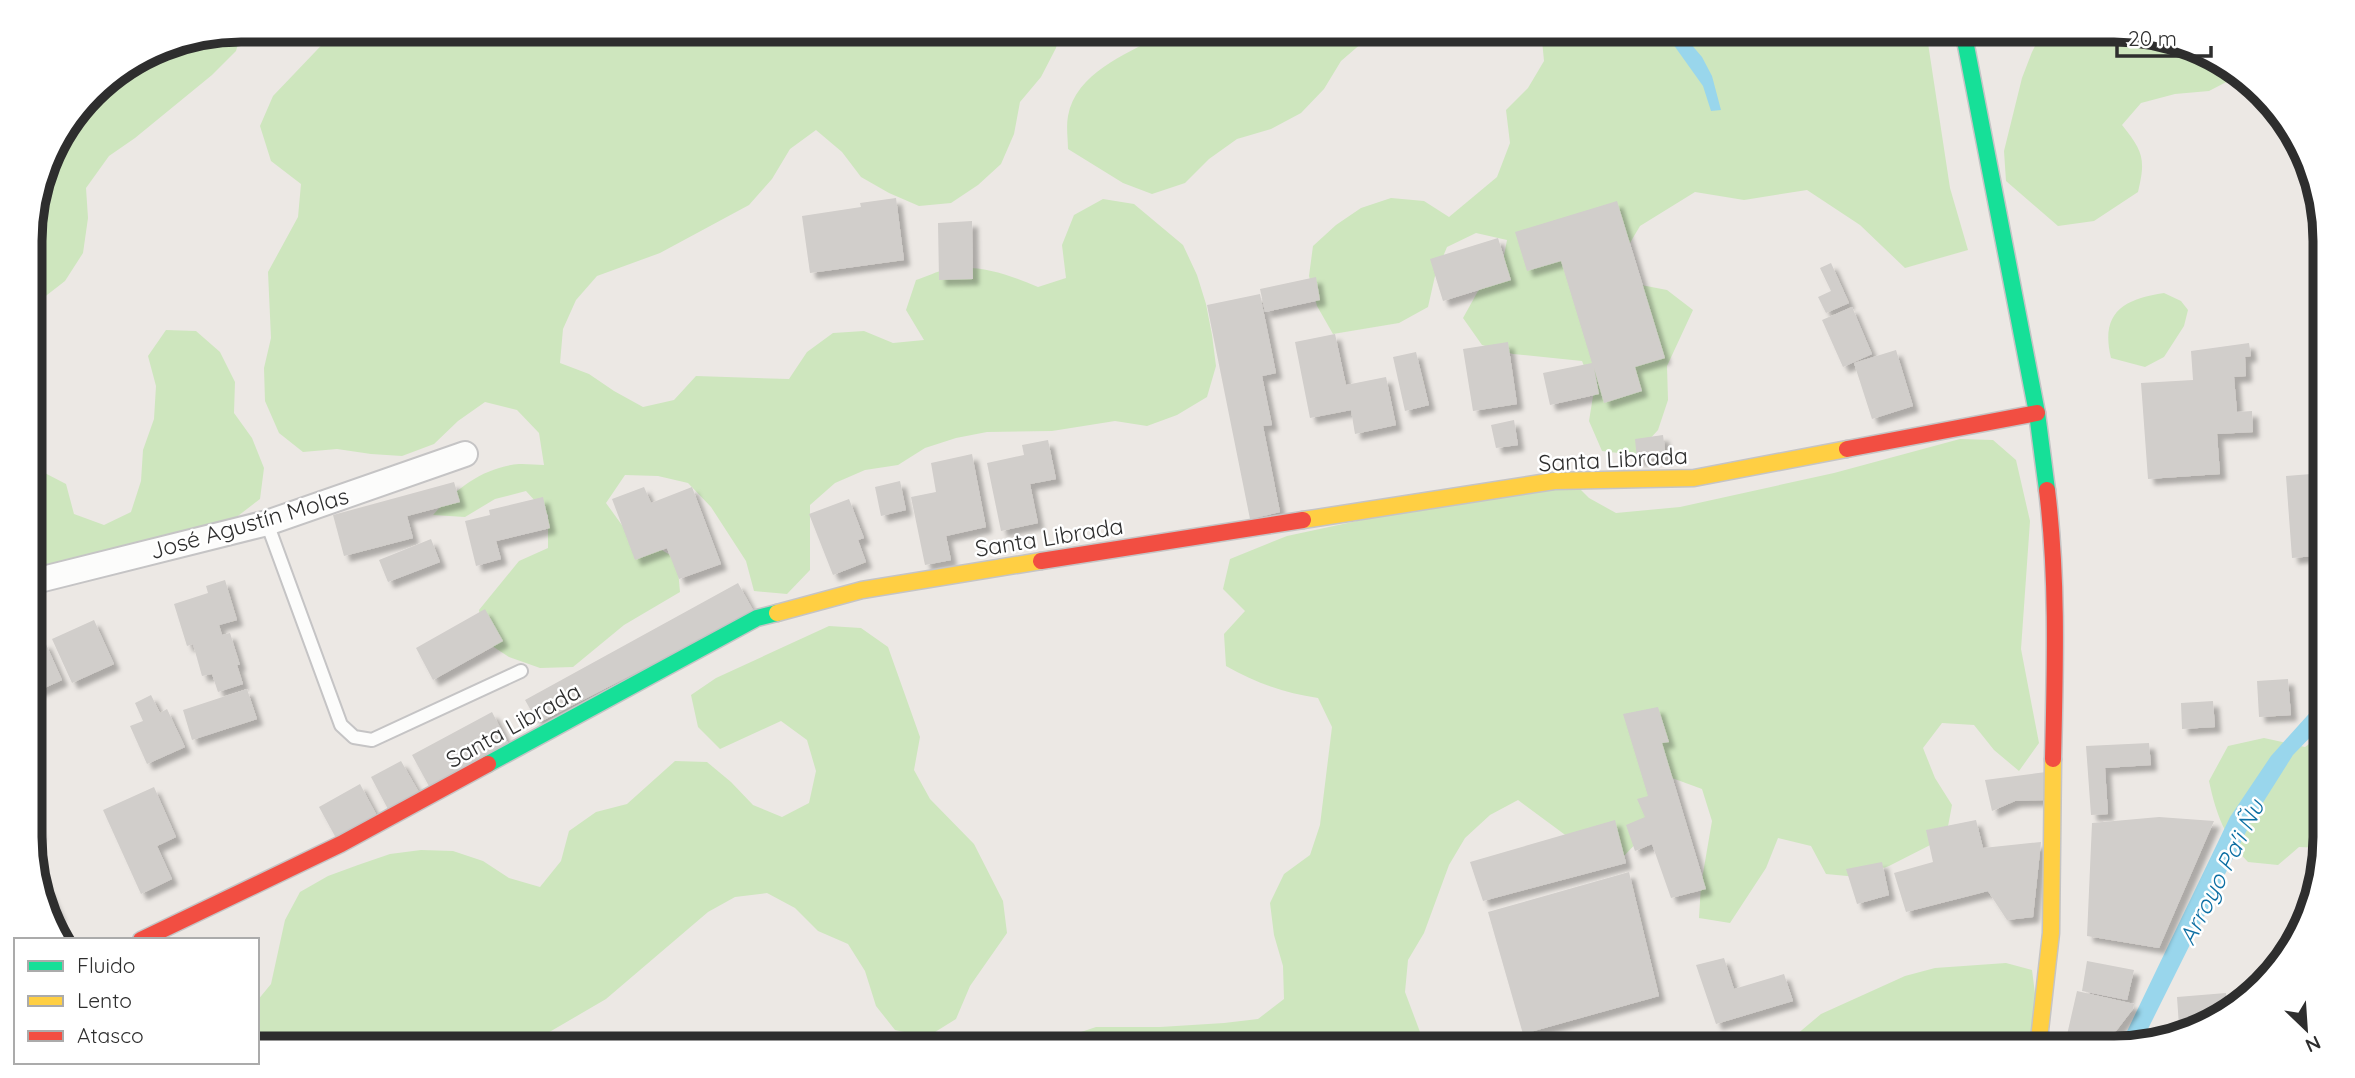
<svg xmlns="http://www.w3.org/2000/svg" width="2355" height="1078" viewBox="0 0 2355 1078" font-family="Quicksand,sans-serif">
	<style>
		.green { fill: #cee6be }
		.water { fill: #99d6ec }
		.building { fill: #d1cecb; filter: url(#shadow) }
		.lines { fill: none; stroke-linecap: round; stroke-linejoin: round }
		.lane-casing { stroke: #c5c4c5; stroke-width: 16 }
		.street-casing { stroke: #c5c4c5; stroke-width: 28 }
		.fast-casing { stroke: #c5c4c5; stroke-width: 19 }
		.slow-casing { stroke: #c5c4c5; stroke-width: 19 }
		.jam-casing { stroke: #c5c4c5; stroke-width: 19 }
		.lane { stroke: #fcfcfb; stroke-width: 12 }
		.street { stroke: #fcfcfb; stroke-width: 24 }
		.fast { stroke: #16e098; stroke-width: 16 }
		.slow { stroke: #ffcf43; stroke-width: 16 }
		.jam { stroke: #f24e42; stroke-width: 16 }
		.labels { text-anchor: middle; dominant-baseline: central; stroke-width: 5; stroke-linejoin: round; paint-order: stroke }
		.street-label { font-size: 23px; fill: #2e2e2e; stroke: #fff }
		.water-label { font-size: 24px; font-style: italic; fill: #0d6fa3; stroke: #fff }
		.rim { fill: none; stroke: #2e2e2e; stroke-width: 9 }
	</style>
	<defs>
		<filter id="shadow"><feDropShadow dx="6" dy="6" stdDeviation="2" flood-color="#0004"/></filter>
	</defs>
	<rect width="100%" height="100%" fill="#ece8e4"/>
	<path class="green" d="M 242,30 L 236,51 L 212,75 L 135,138 L 109,156 L 86,188 L 88,218 L 83,253 L 65,281 L 38,302 L 30,300 L 30,227 L 51,148 L 101,82 L 106,80 L 108,83 L 124,68 L 160,46 Z
		M 336,30 L 1060,30 L 1056,48 L 1041,77 L 1020,102 L 1014,134 L 1001,164 L 978,185 L 951,203 L 919,206 L 889,193 L 861,177 L 842,152 L 816,130 L 790,149 L 772,179 L 749,205 L 660,253 L 597,276 L 576,300 L 563,329 L 560,363 L 589,374 L 614,391 L 643,407 L 674,400 L 696,376 L 789,379 L 807,352 L 833,333 L 864,331 L 893,343 L 924,340 L 906,310 L 916,280 C 926,277 937,271 948,269 C 979,264 1010,275 1038,287 L 1066,278 L 1062,245 L 1074,215 L 1103,199 L 1134,204 L 1183,245 L 1197,275 L 1206,304 L 1212,335 L 1216,366 L 1207,397 L 1177,415 L 1147,426 L 1115,421 L 1052,431 L 987,432 L 956,438 L 925,448 L 898,465 L 865,470 L 835,483 L 810,505 L 810,570 L 787,594 L 754,591 L 746,561 L 711,507 L 688,483 L 658,476 L 625,475 L 606,503 L 624,528 L 677,559 L 680,592 L 624,625 L 573,667 L 540,668 L 509,657 L 483,640 L 479,610 L 519,561 L 548,548 L 548,515 L 526,491 L 495,499 L 465,517 L 433,515 C 454,491 478,471 511,465 C 521,463 534,465 544,465 L 539,433 L 517,410 L 485,402 L 458,421 L 434,444 L 402,456 L 371,454 L 337,449 L 303,452 L 279,433 L 265,401 L 264,368 L 271,338 L 268,272 L 298,217 L 301,184 L 271,161 L 260,126 L 273,96 Z
		M 1166,30 L 1377,30 L 1341,61 L 1324,89 L 1301,113 L 1271,129 L 1237,139 L 1209,159 L 1185,183 L 1152,194 L 1123,183 L 1068,149 C 1068,139 1066,127 1068,116 C 1076,73 1125,55 1159,36 Z
		M 1541,30 L 1926,30 L 1950,188 L 1968,250 L 1905,268 L 1860,225 L 1807,190 L 1744,200 L 1695,192 L 1640,226 L 1624,253 L 1636,284 L 1667,290 L 1693,310 L 1667,366 L 1668,400 L 1658,430 L 1635,455 L 1602,451 L 1589,421 L 1594,390 L 1582,361 L 1513,354 L 1482,345 L 1463,318 L 1478,291 L 1501,271 L 1507,240 L 1476,233 L 1447,247 L 1435,276 L 1428,307 L 1399,323 L 1333,334 L 1317,306 L 1309,276 L 1313,246 L 1336,225 L 1361,208 L 1391,198 L 1424,201 L 1449,217 L 1497,177 L 1510,143 L 1506,110 L 1528,88 L 1544,61 Z
		M 2043,30 L 2114,30 L 2195,46 L 2236,77 L 2209,91 L 2175,94 L 2141,103 L 2122,125 C 2143,151 2146,159 2138,192 L 2094,221 L 2058,226 L 2006,181 L 2004,151 L 2022,78 L 2032,52 Z
		M 2164,293 L 2181,301 L 2188,310 L 2184,326 L 2164,357 L 2145,367 L 2111,358 C 2100,313 2123,299 2164,293 Z
		M 166,330 L 196,331 L 220,352 L 235,382 L 234,413 L 252,438 L 264,468 L 260,499 L 234,519 L 171,535 L 31,585 L 31,470 L 39,470 L 66,484 L 74,514 L 104,525 L 131,512 L 141,481 L 143,450 L 154,419 L 156,386 L 148,356 Z
		M 1960,439 L 1993,440 L 2016,460 L 2030,521 L 2021,649 L 2039,743 L 2019,771 L 1994,750 L 1974,725 L 1942,723 L 1923,748 L 1935,778 L 1952,805 L 1946,837 L 1889,866 L 1858,877 L 1826,874 L 1811,846 L 1778,838 L 1766,868 L 1730,923 L 1699,918 L 1701,885 L 1712,821 L 1702,789 L 1672,778 L 1644,835 L 1621,859 L 1568,837 L 1518,800 L 1490,815 L 1465,838 L 1449,865 L 1424,933 L 1408,960 L 1405,992 L 1426,1048 L 1047,1048 L 1066,1037 L 1096,1027 L 1160,1027 L 1224,1023 L 1258,1019 L 1284,999 L 1283,966 L 1274,935 L 1270,903 L 1284,874 L 1310,855 L 1320,825 L 1332,727 L 1318,698 C 1284,693 1256,683 1226,666 L 1224,634 L 1245,611 L 1223,589 L 1230,559 L 1287,536 L 1567,476 L 1589,498 L 1616,513 L 1680,507 L 1834,473 Z
		M 829,626 L 861,628 L 888,647 L 920,737 L 914,770 L 930,799 L 974,844 L 1003,901 L 1007,933 L 970,986 L 956,1019 L 927,1037 L 895,1030 L 876,1006 L 865,971 L 848,944 L 818,931 L 795,908 L 767,893 L 735,897 L 708,912 L 606,999 L 522,1048 L 257,1048 L 257,1001 L 271,984 L 285,920 L 300,892 L 328,876 L 358,865 L 390,854 L 421,850 L 453,851 L 483,861 L 509,878 L 540,887 L 561,861 L 569,831 L 596,812 L 627,804 L 675,761 L 707,762 L 731,782 L 753,805 L 782,817 L 809,803 L 816,771 L 807,740 L 781,721 L 720,749 L 698,727 L 691,695 L 716,678 Z
		M 2325,725 L 2325,838 L 2323,848 L 2299,847 L 2278,865 L 2248,862 C 2225,838 2216,814 2209,781 L 2228,746 L 2264,738 L 2305,747 L 2321,735 Z
		M 2006,963 L 2032,970 L 2042,1048 L 1787,1048 L 1796,1035 L 1821,1014 L 1905,976 L 1935,968 Z"/>
	<path class="water" d="M 1663,30 L 1679,30 L 1702,57 L 1712,76 L 1721,110 L 1711,111 L 1703,86 Z
		M 2325,696 L 2325,722 L 2293,755 L 2252,820 L 2141,1043 L 2128,1048 L 2119,1048 L 2230,817 L 2271,756 Z"/>
	<path class="building" d="M 896,198 L 904,260 L 810,273 L 802,216 L 861,207 L 860,203 Z
		M 1617,201 L 1665,358 L 1635,367 L 1642,391 L 1604,403 L 1594,368 L 1599,394 L 1550,405 L 1543,373 L 1592,363 L 1561,261 L 1527,271 L 1515,232 Z
		M 972,221 L 973,279 L 939,280 L 938,223 Z
		M 1498,238 L 1511,280 L 1443,301 L 1430,259 Z
		M 1831,263 L 1849,303 L 1826,313 L 1818,297 L 1831,291 L 1820,268 Z
		M 1316,277 L 1320,300 L 1265,312 L 1260,289 Z
		M 1260,294 L 1276,373 L 1262,376 L 1272,425 L 1263,426 L 1280,512 L 1250,519 L 1207,305 Z
		M 1852,307 L 1872,354 L 1843,367 L 1822,320 Z
		M 1335,334 L 1346,385 L 1386,377 L 1396,425 L 1355,434 L 1351,410 L 1310,418 L 1295,342 Z
		M 1508,342 L 1517,404 L 1473,411 L 1463,349 Z
		M 2249,343 L 2251,356 L 2245,357 L 2246,376 L 2234,377 L 2237,412 L 2252,411 L 2253,432 L 2217,434 L 2220,474 L 2148,479 L 2141,383 L 2193,380 L 2191,351 Z
		M 1896,350 L 1913,406 L 1872,419 L 1854,363 Z
		M 1416,352 L 1429,405 L 1405,411 L 1393,357 Z
		M 1514,420 L 1518,445 L 1496,448 L 1491,425 Z
		M 1663,435 L 1666,457 L 1637,460 L 1635,439 Z
		M 1048,440 L 1056,479 L 1030,484 L 1038,523 L 1001,531 L 987,463 L 1024,455 L 1022,445 Z
		M 972,454 L 986,527 L 946,536 L 951,560 L 925,565 L 911,497 L 936,492 L 931,463 Z
		M 2324,473 L 2324,530 L 2313,531 L 2314,556 L 2292,558 L 2286,476 Z
		M 900,481 L 906,510 L 881,516 L 875,487 Z
		M 454,482 L 460,502 L 407,516 L 413,538 L 344,556 L 333,515 Z
		M 644,487 L 651,503 L 692,487 L 721,564 L 679,579 L 667,548 L 635,560 L 612,499 Z
		M 543,497 L 550,528 L 496,541 L 501,559 L 476,566 L 465,521 L 490,515 L 489,510 Z
		M 849,499 L 864,538 L 858,540 L 866,562 L 833,575 L 809,514 Z
		M 431,539 L 440,562 L 388,582 L 379,560 Z
		M 225,580 L 237,620 L 219,625 L 222,635 L 230,633 L 240,665 L 237,665 L 243,684 L 218,692 L 212,674 L 202,676 L 193,644 L 187,646 L 174,604 L 208,593 L 206,586 Z
		M 738,583 L 754,612 L 538,723 L 525,700 Z
		M 485,609 L 503,641 L 433,680 L 416,648 Z
		M 94,620 L 114,664 L 72,683 L 52,639 Z
		M 45,642 L 62,680 L 31,694 L 31,643 L 33,647 Z
		M 2288,679 L 2291,715 L 2259,717 L 2257,681 Z
		M 247,689 L 257,719 L 192,740 L 183,710 Z
		M 151,695 L 160,713 L 167,709 L 185,747 L 147,764 L 130,726 L 143,721 L 135,703 Z
		M 2213,701 L 2215,727 L 2182,729 L 2181,703 Z
		M 1658,707 L 1669,742 L 1662,743 L 1706,889 L 1671,898 L 1652,844 L 1635,851 L 1626,825 L 1645,817 L 1637,799 L 1648,796 L 1623,714 Z
		M 492,712 L 509,745 L 430,788 L 412,755 Z
		M 2149,743 L 2151,765 L 2105,768 L 2108,814 L 2091,815 L 2086,746 Z
		M 401,761 L 420,794 L 389,811 L 371,777 Z
		M 2046,772 L 2046,800 L 2015,801 L 1992,811 L 1985,780 Z
		M 360,784 L 377,816 L 336,838 L 319,807 Z
		M 154,787 L 176,837 L 157,846 L 172,879 L 141,894 L 103,810 Z
		M 32,814 L 40,834 L 32,838 Z
		M 2159,817 L 2214,821 L 2159,948 L 2087,936 L 2092,823 Z
		M 1615,820 L 1626,863 L 1483,901 L 1470,862 Z
		M 1976,820 L 1983,848 L 2041,842 L 2033,917 L 2007,920 L 1988,891 L 1906,912 L 1894,873 L 1933,862 L 1926,830 Z
		M 34,859 L 60,916 L 54,919 L 32,865 L 32,860 Z
		M 1882,862 L 1889,895 L 1857,904 L 1846,869 Z
		M 1629,872 L 1659,996 L 1523,1034 L 1488,912 Z
		M 1724,958 L 1734,989 L 1784,974 L 1793,1001 L 1716,1024 L 1696,965 Z
		M 2087,961 L 2134,970 L 2127,1000 L 2082,991 Z
		M 2077,991 L 2134,1004 L 2133,1009 L 2103,1048 L 2064,1048 Z
		M 2226,993 L 2227,1014 L 2196,1025 L 2179,1026 L 2177,997 Z"/>
	<g class="lines">
		<defs>
			<path id="lane" d="M 267,523 L 341,725 L 354,737 L 372,740 L 521,671"/>
			<path id="street" d="M 31,582 L 267,523 L 465,454"/>
			<path id="fast" d="M 1963,30 L 2037,413 L 2047,490
				M 488,764 L 757,618 L 777,613"/>
			<path id="slow" d="M 1303,520 L 1554,481 L 1694,478 L 1847,449
				M 777,613 L 862,590 L 1041,561
				M 2038,1048 L 2051,933 L 2053,759"/>
			<path id="jam" d="M 1847,449 L 2037,413
				M 2047,490 C 2058,579 2055,670 2053,759
				M 1041,561 L 1303,520
				M 141,940 L 341,844 L 488,764"/>
		</defs>
		<use href="#lane" class="lane-casing"/>
		<use href="#street" class="street-casing"/>
		<use href="#fast" class="fast-casing"/>
		<use href="#slow" class="slow-casing"/>
		<use href="#jam" class="jam-casing"/>
		<use href="#lane" class="lane"/>
		<use href="#street" class="street"/>
		<use href="#fast" class="fast"/>
		<use href="#slow" class="slow"/>
		<use href="#jam" class="jam"/>
	</g>
	<g class="labels">
		<g class="street-label">
			<text transform="translate(1613 459) rotate(-3)">Santa Librada</text>
			<text transform="translate(249 523) rotate(-16)">José Agustín Molas</text>
			<text transform="translate(1049 537) rotate(-9)">Santa Librada</text>
			<text transform="translate(513 725) rotate(-29)">Santa Librada</text>
		</g>
		<g class="water-label">
			<text transform="translate(2221 872) rotate(-63)">Arroyo Pa'i Ñu</text>
		</g>
	</g>
	<path d="M0 0H2355V1078H0ZM241 42H2114A199 199 0 0 1 2313 241V837A199 199 0 0 1 2114 1036H241A199 199 0 0 1 42 837V241A199 199 0 0 1 241 42Z" fill="#fff" fill-rule="evenodd"/>
	<path class="rim" d="M241 42H2114A199 199 0 0 1 2313 241V837A199 199 0 0 1 2114 1036H241A199 199 0 0 1 42 837V241A199 199 0 0 1 241 42Z"/>
	<rect x="14" y="938" width="245" height="126" fill="#ffffff" stroke="#ababab" stroke-width="2"/>
	<rect x="28" y="961" width="35" height="10" fill="#16e098" stroke="#ababab" stroke-width="2"/>
	<text x="77" y="973" font-size="21" fill="#2e2e2e">Fluido</text>
	<rect x="28" y="996" width="35" height="10" fill="#ffcf43" stroke="#ababab" stroke-width="2"/>
	<text x="77" y="1008" font-size="21" fill="#2e2e2e">Lento</text>
	<rect x="28" y="1031" width="35" height="10" fill="#f24e42" stroke="#ababab" stroke-width="2"/>
	<text x="77" y="1043" font-size="21" fill="#2e2e2e">Atasco</text>
	<g transform="translate(2306 1029) rotate(155)" stroke="#ffffff" stroke-width="5" paint-order="stroke">
	<path d="M0-5L12 26L0 18L-12 26Z" fill="#2e2e2e"/>
	<text y="-10" font-size="19" font-weight="bold" text-anchor="middle" fill="#2e2e2e">N</text>
	</g>
	<path d="M2117 46v10h94v-10" fill="none" stroke="#2e2e2e" stroke-width="3.5"/>
	<text x="2128" y="46" font-size="21" fill="#2e2e2e" stroke="#ffffff" stroke-width="5" paint-order="stroke">20 m</text>
</svg>
